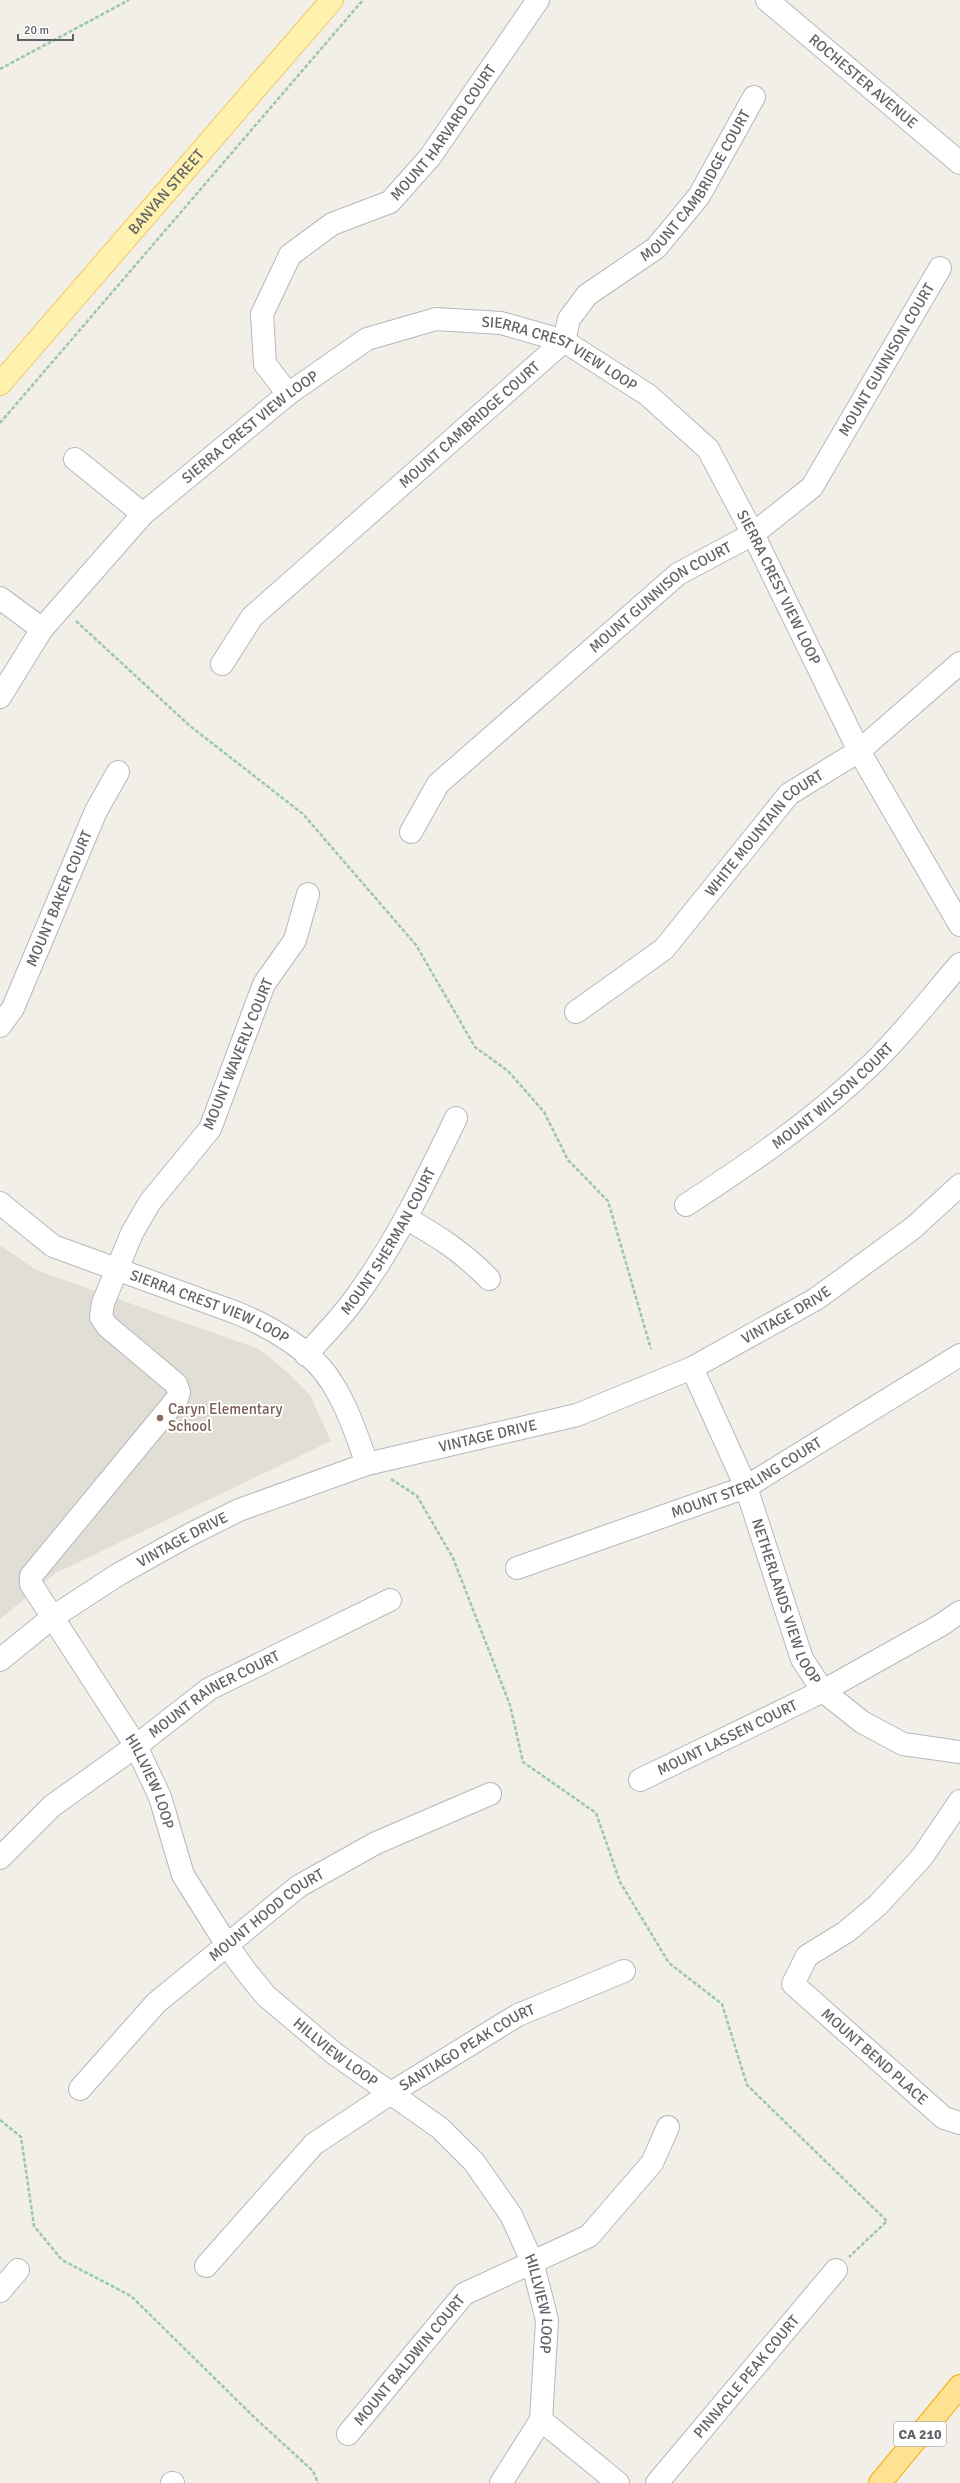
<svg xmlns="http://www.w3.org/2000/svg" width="960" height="2483" viewBox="0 0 960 2483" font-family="Signika,sans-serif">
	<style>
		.education { fill: #e1ded6 }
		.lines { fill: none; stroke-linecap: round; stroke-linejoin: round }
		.minor-casing { stroke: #b5b8bc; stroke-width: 24 }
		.major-casing { stroke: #f2c960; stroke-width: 24 }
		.highway-casing { stroke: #f9ab00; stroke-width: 24 }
		.path { stroke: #9cc7a9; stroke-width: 2.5; stroke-dasharray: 4 2; stroke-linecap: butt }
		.minor { stroke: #fff; stroke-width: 22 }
		.major { stroke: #fff2af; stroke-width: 22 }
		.highway { stroke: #fde293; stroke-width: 22 }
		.education-dot { fill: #8d6e63; stroke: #fff; stroke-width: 1.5 }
		.labels { text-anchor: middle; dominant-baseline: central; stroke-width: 4; stroke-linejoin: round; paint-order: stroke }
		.shield { fill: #fff; stroke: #8f9295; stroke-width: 1 }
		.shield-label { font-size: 14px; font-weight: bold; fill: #5f6368 }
		.street-label { font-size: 15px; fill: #5f6368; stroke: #fff }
		.education-label { font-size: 15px; fill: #785e54; stroke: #fff; text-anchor: start }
	</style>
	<rect width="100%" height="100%" fill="#f1efe8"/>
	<path class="education" d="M 0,1245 L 36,1270 L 259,1349 L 286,1371 L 310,1395 L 331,1441 L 56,1573 L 0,1619 Z"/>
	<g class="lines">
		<defs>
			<g id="minor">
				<path id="s1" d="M 767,0 L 960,163"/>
				<path id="s2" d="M 288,394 L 265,364 L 262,314 L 290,255 L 332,224 L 390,202 L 430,157 L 538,0"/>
				<path d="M 75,459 L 143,514"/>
				<path d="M 0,598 L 42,629"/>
				<path id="s3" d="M 222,664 L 252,617 L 564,341 L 569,319 L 587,295 L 656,248 L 699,196 L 754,97"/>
				<path id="s4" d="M 0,697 L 42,629 L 143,514 L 288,394 L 367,339 L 436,319 L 501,323 L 564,341 L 648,395 L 708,449 L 753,534 L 859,751 L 960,925"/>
				<path id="s5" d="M 411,832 L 438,784 L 678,574 L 753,534 L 812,487 L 940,268"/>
				<path id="s6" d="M 308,894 L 295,940 L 264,984 L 210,1129 L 150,1202 L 132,1233 L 103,1303 L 101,1317 L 107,1326 L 176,1384 L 179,1392 L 177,1399 L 31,1576 L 31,1584 L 136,1746 L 160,1797 L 183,1875 L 227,1945 L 245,1970 L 266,1996 L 335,2054 L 440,2128 L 474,2162 L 511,2215 L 532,2261 L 547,2320 L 541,2420 L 501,2483"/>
				<path id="s7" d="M 576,1012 L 664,949 L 789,794 L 859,751 L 960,663"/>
				<path id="s8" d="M 0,1026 L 13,1008 L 96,811 L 118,772"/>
				<path id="s9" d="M 0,1203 L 53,1246 L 237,1313 C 271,1327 313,1351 332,1383 C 348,1408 357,1436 367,1464"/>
				<path id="s10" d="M 686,1205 C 752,1162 817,1118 874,1062 C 905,1032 932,996 960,964"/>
				<path d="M 407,1219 C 438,1236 464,1253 489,1279"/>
				<path id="s11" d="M 306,1355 C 323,1336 342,1317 356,1297 C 397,1241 426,1180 456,1118"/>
				<path id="s12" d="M 692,1368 L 746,1487 L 802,1659 L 823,1691 L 862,1722 L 903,1744 L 960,1752"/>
				<path id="s13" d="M 517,1568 L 746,1487 L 960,1355"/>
				<path id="s14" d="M 0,1660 L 53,1617 L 119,1574 L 189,1535 L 239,1510 L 367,1464 L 577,1415 L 692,1368 L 816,1299 L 913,1228 L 960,1185"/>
				<path id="s15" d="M 640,1780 L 823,1691 L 941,1625 L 960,1612"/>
				<path id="s16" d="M 960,1801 L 922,1857 L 878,1905 L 846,1932 L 807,1956 L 793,1984 L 944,2118 L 960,2123"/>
				<path id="s17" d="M 0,1858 L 52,1806 L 136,1746 L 209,1689 L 390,1600"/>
				<path id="s18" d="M 80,2089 L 156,2003 L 299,1886 L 376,1843 L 490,1794"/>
				<path id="s19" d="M 206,2266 L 314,2144 L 391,2093 L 518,2015 L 624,1971"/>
				<path d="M 0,2291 L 18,2270"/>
				<path d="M 541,2420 L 618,2483"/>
				<path id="s20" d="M 348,2434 L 464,2294 L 589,2236 L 652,2163 L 668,2127"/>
				<path d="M 172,2483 L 173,2483"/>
				<path id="s21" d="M 657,2483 L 836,2270"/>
			</g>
			<g id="major">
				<path id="s22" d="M 0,384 L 332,0"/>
			</g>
			<path id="highway" d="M 880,2483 L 960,2386"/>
		</defs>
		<use href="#minor" class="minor-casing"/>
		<use href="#major" class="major-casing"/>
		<use href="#highway" class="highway-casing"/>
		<path class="path" d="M 0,69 L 129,0
			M 0,423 L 363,0
			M 76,621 L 190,726 L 303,814 L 416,945 L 475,1047 L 508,1071 L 544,1112 L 568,1160 L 608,1201 L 651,1349
			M 391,1479 L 417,1496 L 453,1558 L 510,1705 L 523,1762 L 596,1813 L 620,1882 L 669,1963 L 722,2004 L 747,2085 L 887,2221 L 849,2257
			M 0,2120 L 21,2137 L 34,2226 L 62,2260 L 131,2296 L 255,2418 L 313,2471 L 318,2483"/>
		<use href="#minor" class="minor"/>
		<use href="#major" class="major"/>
		<use href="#highway" class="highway"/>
	</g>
	<circle class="education-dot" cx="160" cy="1418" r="4"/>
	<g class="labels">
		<rect class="shield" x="894" y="2422" width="52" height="24" rx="3"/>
		<g class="shield-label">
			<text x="920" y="2434">CA 210</text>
		</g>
		<g class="street-label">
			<text stroke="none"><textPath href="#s1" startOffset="126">ROCHESTER AVENUE</textPath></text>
			<text stroke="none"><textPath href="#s2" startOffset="355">MOUNT HARVARD COURT</textPath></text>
			<text stroke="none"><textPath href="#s3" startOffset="682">MOUNT CAMBRIDGE COURT</textPath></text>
			<text stroke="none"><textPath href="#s22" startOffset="254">BANYAN STREET</textPath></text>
			<text stroke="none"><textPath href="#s4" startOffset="720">SIERRA CREST VIEW LOOP</textPath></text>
			<text stroke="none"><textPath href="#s5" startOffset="682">MOUNT GUNNISON COURT</textPath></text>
			<text stroke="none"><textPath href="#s3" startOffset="346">MOUNT CAMBRIDGE COURT</textPath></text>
			<text stroke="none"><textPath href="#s4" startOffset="371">SIERRA CREST VIEW LOOP</textPath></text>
			<text stroke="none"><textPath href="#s4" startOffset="1056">SIERRA CREST VIEW LOOP</textPath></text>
			<text stroke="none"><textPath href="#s5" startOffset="346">MOUNT GUNNISON COURT</textPath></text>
			<text stroke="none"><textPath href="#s7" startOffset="262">WHITE MOUNTAIN COURT</textPath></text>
			<text stroke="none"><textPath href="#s8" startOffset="141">MOUNT BAKER COURT</textPath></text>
			<text transform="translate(238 1054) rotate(-68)">MOUNT WAVERLY COURT</text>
			<text stroke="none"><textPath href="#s10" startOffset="183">MOUNT WILSON COURT</textPath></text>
			<text stroke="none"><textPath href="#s11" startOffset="141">MOUNT SHERMAN COURT</textPath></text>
			<text stroke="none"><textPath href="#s9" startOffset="236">SIERRA CREST VIEW LOOP</textPath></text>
			<text stroke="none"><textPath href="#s14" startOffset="867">VINTAGE DRIVE</textPath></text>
			<text stroke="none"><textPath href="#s14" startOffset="543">VINTAGE DRIVE</textPath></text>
			<text stroke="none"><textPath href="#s13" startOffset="247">MOUNT STERLING COURT</textPath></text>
			<text stroke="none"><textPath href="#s14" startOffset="219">VINTAGE DRIVE</textPath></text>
			<text stroke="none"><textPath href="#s12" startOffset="252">NETHERLANDS VIEW LOOP</textPath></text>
			<text stroke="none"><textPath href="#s17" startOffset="271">MOUNT RAINER COURT</textPath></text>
			<text stroke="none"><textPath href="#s15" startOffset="97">MOUNT LASSEN COURT</textPath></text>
			<text stroke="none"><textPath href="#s6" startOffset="1062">HILLVIEW LOOP</textPath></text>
			<text stroke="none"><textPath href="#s18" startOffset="256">MOUNT HOOD COURT</textPath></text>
			<text stroke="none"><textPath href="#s19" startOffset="344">SANTIAGO PEAK COURT</textPath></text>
			<text stroke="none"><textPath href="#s6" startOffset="1398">HILLVIEW LOOP</textPath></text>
			<text stroke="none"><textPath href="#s16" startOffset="361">MOUNT BEND PLACE</textPath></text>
			<text stroke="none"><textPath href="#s6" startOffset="1734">HILLVIEW LOOP</textPath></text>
			<text stroke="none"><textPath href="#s20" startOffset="96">MOUNT BALDWIN COURT</textPath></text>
			<text stroke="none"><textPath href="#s21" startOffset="139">PINNACLE PEAK COURT</textPath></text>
		</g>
		<g class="education-label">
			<text x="168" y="1409">Caryn Elementary<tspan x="168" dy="17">School</tspan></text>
		</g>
	</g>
	<path d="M18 34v6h55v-6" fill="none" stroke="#5f6368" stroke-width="2"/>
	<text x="24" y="34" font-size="12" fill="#5f6368" stroke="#ffffff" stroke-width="3" paint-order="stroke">20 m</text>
</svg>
